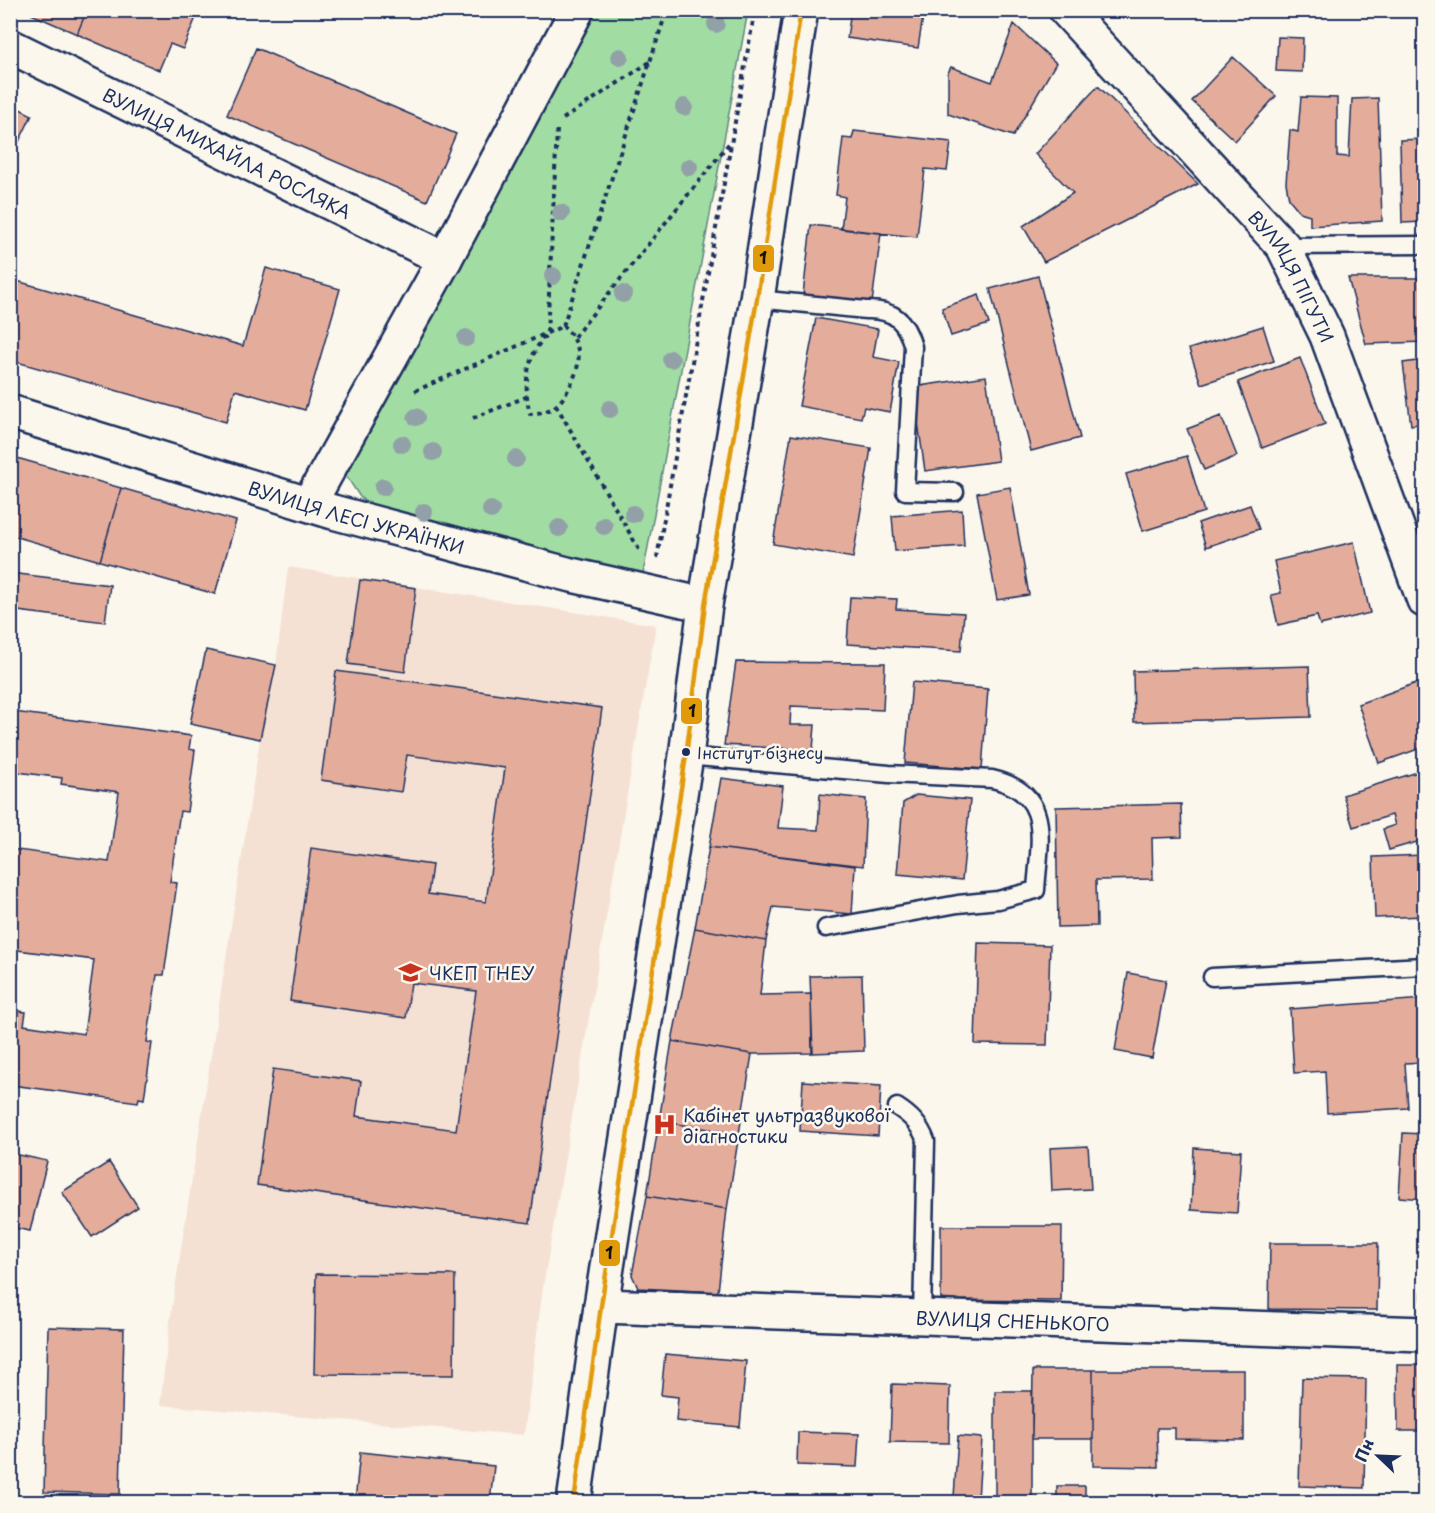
<svg xmlns="http://www.w3.org/2000/svg" width="1435" height="1513" viewBox="0 0 1435 1513" font-family="'Playpen Sans',sans-serif">
	<style>
		.built { fill: #f4e1d4 }
		.green { fill: #a1dda3; stroke: #5e8680; stroke-width: 1.5 }
		.building { fill: #e4ad9b; stroke: #1b2f5e; stroke-width: 1.5 }
		.lines { fill: none; stroke-linecap: round; stroke-linejoin: round }
		.service-casing { stroke: #1b2f5e; stroke-width: 21 }
		.minor-casing { stroke: #1b2f5e; stroke-width: 38 }
		.tertiary-casing { stroke: #1b2f5e; stroke-width: 38 }
		.path { stroke: #1b2f5e; stroke-width: 4; stroke-dasharray: 4.5 4.5; stroke-linecap: butt }
		.service { stroke: #fbf7ec; stroke-width: 16 }
		.minor { stroke: #fbf7ec; stroke-width: 33 }
		.tertiary { stroke: #fbf7ec; stroke-width: 33 }
		.bus-1-casing { stroke: #fbf7ec; stroke-width: 9 }
		.bus-1 { stroke: #e19a09; stroke-width: 4.5 }
		.tree { fill: #92a1a7 }
		.bus-dot { fill: #1b2f5e; stroke: #fbf7ec; stroke-width: 2 }
		.labels { text-anchor: middle; dominant-baseline: central; stroke-width: 5; stroke-linejoin: round; paint-order: stroke }
		.bus-label { font-size: 16px; fill: #1b2f5e; stroke: #fbf7ec; text-anchor: start }
		.street-label { font-size: 18px; fill: #1b2f5e; stroke: #fbf7ec }
		.poi-label { font-size: 18px; fill: #1b2f5e; stroke: #fbf7ec; text-anchor: start }
		.line-badge { stroke: #fbf7ec; stroke-width: 2 }
		.pale-badge-label { font-size: 16px; text-anchor: middle; font-weight: bold; fill: #111 }
	</style>
	<rect width="100%" height="100%" fill="#fbf7ec"/>
	<filter id="ink" filterUnits="userSpaceOnUse"><feTurbulence type="fractalNoise" baseFrequency=".0167" numOctaves="2"/><feDisplacementMap in="SourceGraphic" scale="12" xChannelSelector="R" yChannelSelector="G"/><feConvolveMatrix kernelMatrix="1 2 1 2 8 2 1 2 1" color-interpolation-filters="sRGB"/></filter>
	<g filter="url(#ink)">
		<path class="built" d="M 288,567 L 656,625 L 543,1287 L 524,1435 L 160,1405 L 171,1314 L 260,739 L 276,665 Z"/>
		<path class="green" d="M 583,11 L 748,11 L 642,579 L 382,516 L 360,497 L 345,474 Z"/>
		<path class="building" d="M 22,10 L 87,10 L 77,34 Z
			M 87,10 L 199,10 L 183,49 L 170,44 L 159,70 L 77,34 Z
			M 851,10 L 924,10 L 918,48 L 847,38 Z
			M 1014,24 L 1056,63 L 1013,136 L 948,114 L 948,73 L 951,67 L 992,82 Z
			M 1278,37 L 1303,38 L 1302,72 L 1276,71 Z
			M 256,48 L 456,134 L 427,201 L 227,115 Z
			M 1233,57 L 1276,96 L 1235,141 L 1192,101 Z
			M 1098,86 L 1198,184 L 1044,262 L 1023,226 L 1073,193 L 1035,154 Z
			M 1301,97 L 1337,98 L 1337,156 L 1349,157 L 1352,99 L 1378,98 L 1382,221 L 1310,226 L 1310,215 L 1300,212 L 1289,199 L 1286,183 L 1290,130 L 1298,132 Z
			M 10,104 L 32,115 L 10,160 Z
			M 854,131 L 951,142 L 947,171 L 925,169 L 917,237 L 841,229 L 845,197 L 836,195 L 843,138 L 852,139 Z
			M 1424,139 L 1424,222 L 1402,223 L 1400,140 Z
			M 811,225 L 881,233 L 872,303 L 803,295 Z
			M 266,268 L 340,289 L 305,410 L 235,390 L 226,422 L 10,360 L 10,279 L 243,346 Z
			M 1038,276 L 1080,438 L 1031,451 L 990,289 Z
			M 1348,278 L 1424,278 L 1424,342 L 1366,344 Z
			M 979,295 L 989,324 L 951,336 L 942,308 Z
			M 816,318 L 878,329 L 873,357 L 899,362 L 890,412 L 864,407 L 861,418 L 799,406 Z
			M 1263,326 L 1274,361 L 1201,384 L 1189,349 Z
			M 1300,358 L 1325,424 L 1262,448 L 1238,382 Z
			M 1424,360 L 1424,423 L 1411,425 L 1403,363 Z
			M 986,376 L 998,461 L 925,471 L 913,387 Z
			M 1221,416 L 1237,456 L 1204,470 L 1187,429 Z
			M 791,435 L 871,448 L 853,558 L 773,544 Z
			M 10,456 L 121,488 L 100,561 L 10,535 Z
			M 1187,456 L 1204,512 L 1143,531 L 1126,474 Z
			M 1010,487 L 1029,595 L 997,600 L 977,493 Z
			M 121,488 L 236,521 L 215,594 L 100,561 Z
			M 1250,505 L 1259,529 L 1206,547 L 1198,523 Z
			M 962,510 L 964,546 L 895,551 L 892,516 Z
			M 1354,542 L 1370,613 L 1320,625 L 1317,616 L 1278,625 L 1271,595 L 1281,593 L 1274,561 Z
			M 10,573 L 110,585 L 105,622 L 10,610 Z
			M 360,580 L 416,588 L 405,672 L 348,664 Z
			M 850,597 L 897,599 L 896,609 L 964,613 L 961,651 L 847,644 Z
			M 206,650 L 276,665 L 260,739 L 190,724 Z
			M 736,662 L 885,663 L 883,710 L 791,706 L 790,725 L 815,725 L 813,750 L 724,745 Z
			M 1309,666 L 1311,717 L 1134,722 L 1133,671 Z
			M 336,671 L 602,708 L 530,1223 L 257,1185 L 273,1069 L 361,1081 L 356,1116 L 456,1130 L 476,991 L 411,983 L 406,1018 L 290,1001 L 311,848 L 432,865 L 428,894 L 486,902 L 505,768 L 407,755 L 401,792 L 321,780 Z
			M 912,682 L 988,689 L 982,769 L 905,763 Z
			M 1419,682 L 1424,697 L 1424,747 L 1379,763 L 1358,704 Z
			M 14,712 L 191,736 L 189,749 L 195,750 L 187,812 L 180,811 L 170,882 L 177,883 L 164,975 L 157,975 L 147,1042 L 152,1043 L 144,1099 L 139,1098 L 138,1102 L 12,1085 L 14,1074 L 10,1073 L 10,1010 L 26,1012 L 24,1025 L 84,1034 L 94,960 L 10,949 L 10,849 L 109,862 L 119,792 L 61,784 L 62,778 L 10,771 L 10,739 Z
			M 1424,770 L 1424,840 L 1389,850 L 1383,829 L 1395,825 L 1392,815 L 1353,827 L 1343,795 Z
			M 721,778 L 783,786 L 778,828 L 818,830 L 820,794 L 866,799 L 863,866 L 709,847 Z
			M 916,795 L 970,800 L 962,880 L 897,874 L 903,803 Z
			M 1181,804 L 1182,837 L 1152,838 L 1153,879 L 1096,880 L 1097,926 L 1058,927 L 1056,807 Z
			M 709,847 L 855,866 L 852,914 L 773,907 L 766,941 L 695,928 Z
			M 1424,855 L 1424,916 L 1375,918 L 1373,857 Z
			M 695,928 L 766,941 L 760,995 L 811,994 L 812,1053 L 752,1054 L 672,1041 Z
			M 978,943 L 1050,945 L 1047,1045 L 975,1044 Z
			M 1128,973 L 1166,980 L 1152,1058 L 1115,1051 Z
			M 862,975 L 864,1051 L 813,1053 L 810,976 Z
			M 1424,999 L 1424,1062 L 1405,1063 L 1408,1108 L 1327,1113 L 1325,1071 L 1294,1073 L 1290,1009 Z
			M 672,1041 L 752,1054 L 739,1134 L 659,1121 Z
			M 803,1081 L 881,1086 L 878,1136 L 800,1131 Z
			M 659,1121 L 739,1134 L 727,1209 L 647,1196 Z
			M 1403,1133 L 1424,1134 L 1424,1199 L 1399,1197 Z
			M 1088,1146 L 1091,1189 L 1052,1191 L 1050,1148 Z
			M 1194,1148 L 1241,1151 L 1237,1213 L 1191,1210 Z
			M 10,1153 L 47,1161 L 30,1231 L 10,1227 Z
			M 109,1162 L 138,1207 L 92,1237 L 62,1192 Z
			M 647,1196 L 727,1209 L 718,1292 L 638,1288 L 632,1275 Z
			M 941,1226 L 1062,1226 L 1061,1301 L 941,1300 Z
			M 1270,1243 L 1378,1243 L 1377,1310 L 1269,1309 Z
			M 1424,1243 L 1424,1302 L 1422,1302 Z
			M 316,1274 L 455,1275 L 454,1375 L 314,1374 Z
			M 48,1327 L 124,1329 L 120,1494 L 44,1492 Z
			M 665,1354 L 746,1361 L 740,1427 L 676,1421 L 678,1397 L 661,1395 Z
			M 1397,1365 L 1424,1365 L 1424,1431 L 1398,1431 Z
			M 1033,1370 L 1093,1370 L 1093,1439 L 1032,1439 Z
			M 1093,1370 L 1244,1370 L 1244,1440 L 1175,1439 L 1175,1428 L 1157,1428 L 1158,1467 L 1093,1466 Z
			M 1302,1378 L 1366,1379 L 1364,1488 L 1299,1486 Z
			M 892,1384 L 950,1386 L 949,1443 L 890,1442 Z
			M 995,1391 L 1032,1391 L 1032,1501 L 995,1501 Z
			M 798,1432 L 859,1434 L 857,1467 L 797,1465 Z
			M 958,1436 L 982,1438 L 978,1499 L 954,1497 Z
			M 360,1452 L 494,1466 L 490,1502 L 355,1502 Z
			M 1057,1486 L 1085,1486 L 1085,1502 L 1057,1502 Z
			M 736,1500 L 778,1502 L 736,1502 Z"/>
		<g class="lines">
			<defs>
				<path id="service" d="M 1283,246 L 1424,245
					M 757,299 L 866,310 C 894,309 906,321 913,347 L 905,491 L 955,492
					M 686,756 L 889,774 L 992,779 C 1054,793 1039,841 1036,890 L 998,900 L 958,904 L 826,928
					M 1212,977 L 1424,966
					M 897,1107 C 911,1116 920,1125 926,1141 L 922,1317"/>
				<g id="minor">
					<path id="s1" d="M 1066,10 L 1283,246 L 1327,336 L 1424,600"/>
					<path id="s2" d="M 10,46 L 445,259"/>
					<path id="s3" d="M 10,412 L 333,512 L 567,574 L 705,605"/>
					<path d="M 309,504 L 445,259 L 577,10"/>
					<path id="s4" d="M 601,1306 L 1424,1334"/>
				</g>
				<path id="tertiary" d="M 574,1502 L 601,1306 L 686,756 L 705,605 L 757,299 L 801,10"/>
			</defs>
			<use href="#service" class="service-casing"/>
			<use href="#minor" class="minor-casing"/>
			<use href="#tertiary" class="tertiary-casing"/>
			<path class="path" d="M 563,119 L 650,62
				M 557,130 L 547,334 C 526,357 523,385 530,414 C 538,413 546,412 553,408 C 560,403 564,397 568,390 C 581,366 585,346 563,326
				M 574,337 L 731,141
				M 415,391 L 563,326 L 667,10
				M 556,405 L 641,553
				M 473,418 L 526,397
				M 657,558 L 755,10"/>
			<use href="#service" class="service"/>
			<use href="#minor" class="minor"/>
			<use href="#tertiary" class="tertiary"/>
			<defs>
				<path id="bus-1" d="M 574,1502 L 601,1306 L 686,756 L 705,605 L 757,299 L 801,10"/>
			</defs>
			<use href="#bus-1" class="bus-1-casing"/>
			<use href="#bus-1" class="bus-1"/>
		</g>
		<g class="tree">
			<circle cx="716" cy="24" r="9"/>
			<circle cx="620" cy="57" r="9"/>
			<circle cx="684" cy="107" r="9"/>
			<circle cx="689" cy="167" r="9"/>
			<circle cx="561" cy="213" r="9"/>
			<circle cx="553" cy="276" r="9"/>
			<circle cx="623" cy="294" r="9"/>
			<circle cx="466" cy="338" r="9"/>
			<circle cx="671" cy="359" r="9"/>
			<circle cx="610" cy="409" r="9"/>
			<circle cx="416" cy="417" r="9"/>
			<circle cx="402" cy="444" r="9"/>
			<circle cx="433" cy="452" r="9"/>
			<circle cx="516" cy="459" r="9"/>
			<circle cx="383" cy="487" r="9"/>
			<circle cx="491" cy="510" r="9"/>
			<circle cx="424" cy="512" r="9"/>
			<circle cx="633" cy="514" r="9"/>
			<circle cx="604" cy="526" r="9"/>
			<circle cx="559" cy="528" r="9"/>
		</g>
	</g>
	<defs>
		<symbol id="university-bare" viewBox="-9 -9 18 18"><path d="M0-5L7-2L0 1L-7-2ZM-4 1L0 2.5L4 1V4Q0 6-4 4Z" fill="#c8321e" stroke="#fbf7ec" stroke-width="2.5" paint-order="stroke"/></symbol>
		<symbol id="hospital-bare" viewBox="-9 -9 18 18"><path d="M-5-5h3v3.5h4V-5h3V5h-3V1.5h-4V5h-3Z" fill="#c8321e" stroke="#fbf7ec" stroke-width="2.5" paint-order="stroke"/></symbol>
	</defs>
	<g fill-rule="evenodd">
		<use href="#university-bare" x="394" y="956" width="33" height="33"/>
		<use href="#hospital-bare" x="648" y="1108" width="33" height="33"/>
	</g>
	<circle class="bus-dot" cx="686" cy="752" r="5"/>
	<g class="labels">
		<g class="bus-label">
			<text x="697" y="752">Інститут бізнесу</text>
		</g>
		<g class="street-label">
			<text stroke="none"><textPath href="#s2" startOffset="242">ВУЛИЦЯ МИХАЙЛА РОСЛЯКА</textPath></text>
			<text stroke="none"><textPath href="#s1" startOffset="351">ВУЛИЦЯ ПІГУТИ</textPath></text>
			<text stroke="none"><textPath href="#s3" startOffset="362">ВУЛИЦЯ ЛЕСІ УКРАЇНКИ</textPath></text>
			<text stroke="none"><textPath href="#s4" startOffset="412">ВУЛИЦЯ СНЕНЬКОГО</textPath></text>
		</g>
		<g class="poi-label">
			<text x="429" y="972">ЧКЕП ТНЕУ</text>
			<text x="683" y="1114">Кабінет ультразвукової<tspan x="683" dy="21">діагностики</tspan></text>
		</g>
	</g>
	<g class="line-badge">
		<rect x="752" y="244" width="23" height="29" rx="6" fill="#e19a09"/>
		<rect x="680" y="697" width="23" height="28" rx="6" fill="#e19a09"/>
		<rect x="598" y="1239" width="23" height="28" rx="6" fill="#e19a09"/>
	</g>
	<g class="pale-badge-label">
		<text x="763" y="264">1</text>
		<text x="692" y="717">1</text>
		<text x="609" y="1259">1</text>
	</g>
	<rect width="1435" height="1513" fill="none" stroke="#fbf7ec" stroke-width="36"/>
	<rect x="18" y="18" width="1399" height="1477" fill="none" stroke="#1b2f5e" stroke-width="2" filter="url(#ink)"/>
	<g transform="translate(1378 1456) rotate(293)" stroke="#fbf7ec" stroke-width="4.5" paint-order="stroke">
	<path d="M0-4.5L10 22L0 15L-10 22Z" fill="#1b2f5e"/>
	<text y="-9" font-size="16" font-weight="bold" text-anchor="middle" fill="#1b2f5e">Пн</text>
	</g>
</svg>
